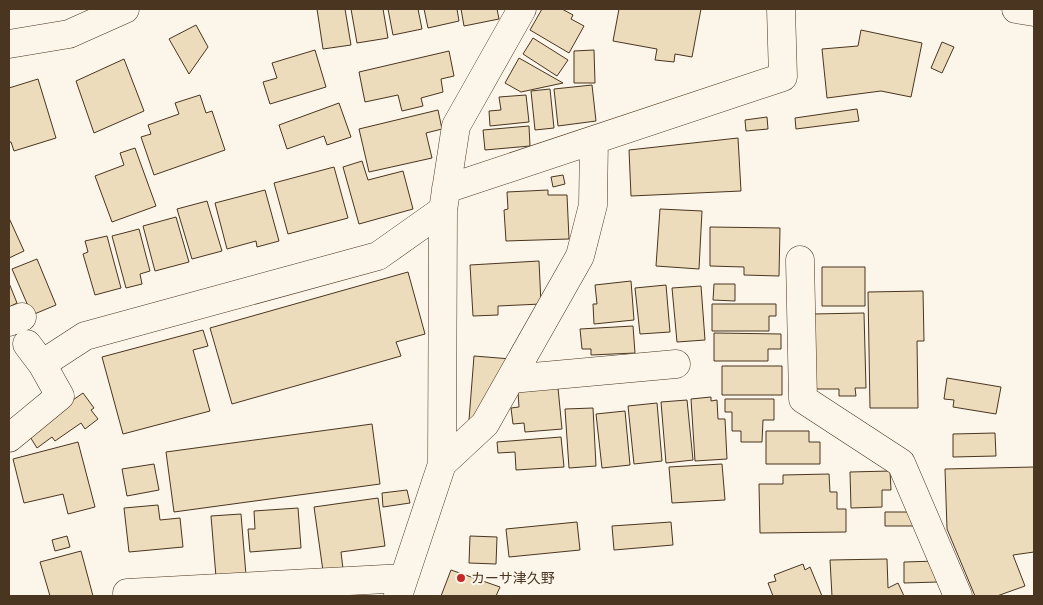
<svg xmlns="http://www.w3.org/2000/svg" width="1043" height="605" viewBox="0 0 1043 605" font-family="Raleway,'Noto Sans JP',sans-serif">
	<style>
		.building { fill: #ecdcbc; stroke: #4a3520 }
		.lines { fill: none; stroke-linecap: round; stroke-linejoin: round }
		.minor-casing { stroke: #4a3520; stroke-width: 29 }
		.tertiary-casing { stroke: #4a3520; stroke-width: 29 }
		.minor { stroke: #fbf6e9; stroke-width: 28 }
		.tertiary { stroke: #fbf6e9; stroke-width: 28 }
		.poi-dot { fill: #c62828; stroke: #fbf6e9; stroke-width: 2 }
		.labels { text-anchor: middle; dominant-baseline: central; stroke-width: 4; stroke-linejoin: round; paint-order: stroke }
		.poi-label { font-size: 14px; fill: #4a3520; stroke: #fbf6e9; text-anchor: start }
	</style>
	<rect width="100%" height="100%" fill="#fbf6e9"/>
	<path class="building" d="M 317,9 L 345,9 L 351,45 L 323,49 Z
		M 351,9 L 383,9 L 388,38 L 357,43 Z
		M 388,9 L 418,9 L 422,29 L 393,35 Z
		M 424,9 L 457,9 L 459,21 L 428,28 Z
		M 461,9 L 497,9 L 499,19 L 464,26 Z
		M 542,9 L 562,9 L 573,15 L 571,19 L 584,26 L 569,53 L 530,30 Z
		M 619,9 L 701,9 L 692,57 L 675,54 L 674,62 L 655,60 L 657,49 L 613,41 Z
		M 196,25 L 208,47 L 189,74 L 169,39 Z
		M 861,30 L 922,43 L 911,97 L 881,91 L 827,98 L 822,49 L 858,46 Z
		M 533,38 L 568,60 L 557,76 L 523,54 Z
		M 942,42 L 954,47 L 942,73 L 931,68 Z
		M 315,50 L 326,87 L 270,104 L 263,82 L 277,78 L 272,63 Z
		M 594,50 L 595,83 L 574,83 L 574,51 Z
		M 449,51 L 454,76 L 441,79 L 443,92 L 421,98 L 423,106 L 402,111 L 398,95 L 365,102 L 359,72 Z
		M 519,58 L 563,83 L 521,92 L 505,83 Z
		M 124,59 L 144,111 L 94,133 L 76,81 Z
		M 38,79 L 56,138 L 14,151 L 11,142 L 9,142 L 9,88 Z
		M 592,85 L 596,121 L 558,126 L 554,89 Z
		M 550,89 L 554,128 L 535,130 L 531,91 Z
		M 200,95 L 206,113 L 212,111 L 225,150 L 154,175 L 141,137 L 151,134 L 148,125 L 179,114 L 175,103 Z
		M 526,95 L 529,122 L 490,126 L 489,111 L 501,110 L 499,97 Z
		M 339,103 L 351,137 L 327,145 L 324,136 L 287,149 L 279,125 Z
		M 857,109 L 859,121 L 796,129 L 795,118 Z
		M 438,110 L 442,129 L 426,133 L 432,158 L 369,172 L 359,129 Z
		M 767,117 L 768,129 L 746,131 L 745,120 Z
		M 529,126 L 530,146 L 485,150 L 483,130 Z
		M 738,138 L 741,191 L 631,196 L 629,150 Z
		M 135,148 L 156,206 L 112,222 L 95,176 L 124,165 L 120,153 Z
		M 362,161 L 368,180 L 403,171 L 413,209 L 359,224 L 343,167 Z
		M 334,167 L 348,218 L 288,234 L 274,183 Z
		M 563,175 L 565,184 L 553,187 L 551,177 Z
		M 265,190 L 279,241 L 257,247 L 256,241 L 227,249 L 215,203 Z
		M 548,190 L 548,195 L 567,195 L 569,239 L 506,241 L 504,210 L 508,209 L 507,192 Z
		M 207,201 L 222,251 L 192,259 L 177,209 Z
		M 660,209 L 702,211 L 699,269 L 656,266 Z
		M 176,217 L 189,262 L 155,271 L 143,226 Z
		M 9,218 L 24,251 L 9,258 Z
		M 710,227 L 780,228 L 779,276 L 744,275 L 744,267 L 710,266 Z
		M 139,229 L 150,271 L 140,274 L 142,284 L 126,288 L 112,236 Z
		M 107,236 L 121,288 L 95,295 L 83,254 L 88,252 L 85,241 Z
		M 37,259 L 56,305 L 32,315 L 12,269 Z
		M 539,261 L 541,304 L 498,306 L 498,315 L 473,316 L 470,265 Z
		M 822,267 L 865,267 L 865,306 L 822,306 Z
		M 408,272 L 425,334 L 396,342 L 401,356 L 232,404 L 210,328 Z
		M 631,281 L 634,320 L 594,324 L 593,304 L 597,304 L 595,285 Z
		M 9,283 L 17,303 L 9,307 Z
		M 714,284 L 735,284 L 735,301 L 713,300 Z
		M 666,285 L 670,332 L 640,334 L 635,288 Z
		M 701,286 L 705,340 L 677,342 L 672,288 Z
		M 923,291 L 924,341 L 917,341 L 918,408 L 870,408 L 868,292 Z
		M 712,304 L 776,304 L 776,316 L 769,316 L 769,331 L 712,331 Z
		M 864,313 L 866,388 L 855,388 L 856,396 L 839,396 L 839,389 L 815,389 L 813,314 Z
		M 633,326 L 635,353 L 591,355 L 591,349 L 582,349 L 580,329 Z
		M 203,330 L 208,346 L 193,350 L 210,411 L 123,434 L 102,357 Z
		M 714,333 L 781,334 L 781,349 L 768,349 L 768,361 L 714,361 Z
		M 474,356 L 511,359 L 477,421 L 469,420 Z
		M 722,366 L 782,366 L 782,395 L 722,395 Z
		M 947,378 L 1001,387 L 996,414 L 953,407 L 954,400 L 944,399 Z
		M 558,388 L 562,429 L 525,432 L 524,423 L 513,424 L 511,408 L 519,407 L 518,392 Z
		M 83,393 L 94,408 L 91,410 L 98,419 L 85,429 L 81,423 L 55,441 L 52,437 L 37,448 L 27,432 Z
		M 711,397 L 711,401 L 717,400 L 718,419 L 725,419 L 727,459 L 695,461 L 691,399 Z
		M 725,399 L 774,399 L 774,420 L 763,420 L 762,442 L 741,442 L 741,431 L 732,431 L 732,412 L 725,412 Z
		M 687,400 L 693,460 L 666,463 L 661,402 Z
		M 657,403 L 662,461 L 634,464 L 628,406 Z
		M 593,408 L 596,466 L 569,468 L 565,409 Z
		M 625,411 L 630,465 L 602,468 L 596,414 Z
		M 372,424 L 380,484 L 174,512 L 166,452 Z
		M 766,431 L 809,431 L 809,442 L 820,442 L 820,464 L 766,464 Z
		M 995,433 L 996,456 L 953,457 L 953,434 Z
		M 561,437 L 564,467 L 516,470 L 515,452 L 498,453 L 497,442 Z
		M 78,442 L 95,507 L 68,514 L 63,494 L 24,503 L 13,459 Z
		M 154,464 L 159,490 L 127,496 L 122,469 Z
		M 722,464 L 725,500 L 672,503 L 669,467 Z
		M 1034,467 L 1034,552 L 1013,555 L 1025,586 L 997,596 L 975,596 L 947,529 L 945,469 Z
		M 890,471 L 891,490 L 882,490 L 882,507 L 851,508 L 850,472 Z
		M 829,474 L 830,492 L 837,492 L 837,509 L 846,509 L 846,532 L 760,533 L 759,484 L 783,484 L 783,475 Z
		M 407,490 L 410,503 L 383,507 L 382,493 Z
		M 378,498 L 385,546 L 341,552 L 343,569 L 323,571 L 314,507 Z
		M 158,505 L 160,520 L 180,518 L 183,547 L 129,552 L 124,508 Z
		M 298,508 L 301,548 L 250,552 L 248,529 L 255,529 L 254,511 Z
		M 885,512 L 914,512 L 914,526 L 885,526 Z
		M 241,514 L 246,575 L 216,577 L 211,516 Z
		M 577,522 L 580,550 L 509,557 L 506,529 Z
		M 671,522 L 673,545 L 614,550 L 612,526 Z
		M 67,536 L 70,547 L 55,551 L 52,540 Z
		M 470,536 L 497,537 L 496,564 L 469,563 Z
		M 81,551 L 93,596 L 50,596 L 40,562 Z
		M 887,559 L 888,588 L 898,583 L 904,596 L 832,596 L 830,560 Z
		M 938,561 L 938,582 L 904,583 L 904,562 Z
		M 803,564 L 805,570 L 810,567 L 822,596 L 773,596 L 768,583 L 776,581 L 774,575 Z
		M 451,570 L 500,587 L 496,596 L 441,596 Z"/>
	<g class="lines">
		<defs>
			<path id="minor" d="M 9,44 L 69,34 L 125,9
				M 446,189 L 783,77 L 781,9
				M 800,260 L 803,399 L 901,463 L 958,596
				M 9,322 L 22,317
				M 42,364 L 85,336 L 378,256 L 443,210
				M 511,379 L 676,364
				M 9,438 L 60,396 L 42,364 L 27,344
				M 442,464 L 485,424 L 580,256 L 593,205 L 594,140
				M 127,593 L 404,578
				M 398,596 L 442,464 L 443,210 L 456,126 L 522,9"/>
			<path id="tertiary" d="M 1016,9 L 1034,12"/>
		</defs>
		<use href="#minor" class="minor-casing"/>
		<use href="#tertiary" class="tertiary-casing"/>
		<use href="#minor" class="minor"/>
		<use href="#tertiary" class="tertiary"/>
	</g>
	<circle class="poi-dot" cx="461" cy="578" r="5"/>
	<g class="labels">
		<g class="poi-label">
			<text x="471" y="578">カーサ津久野</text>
		</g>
	</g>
	<rect width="1043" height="605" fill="none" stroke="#4a3520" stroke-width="20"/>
</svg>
